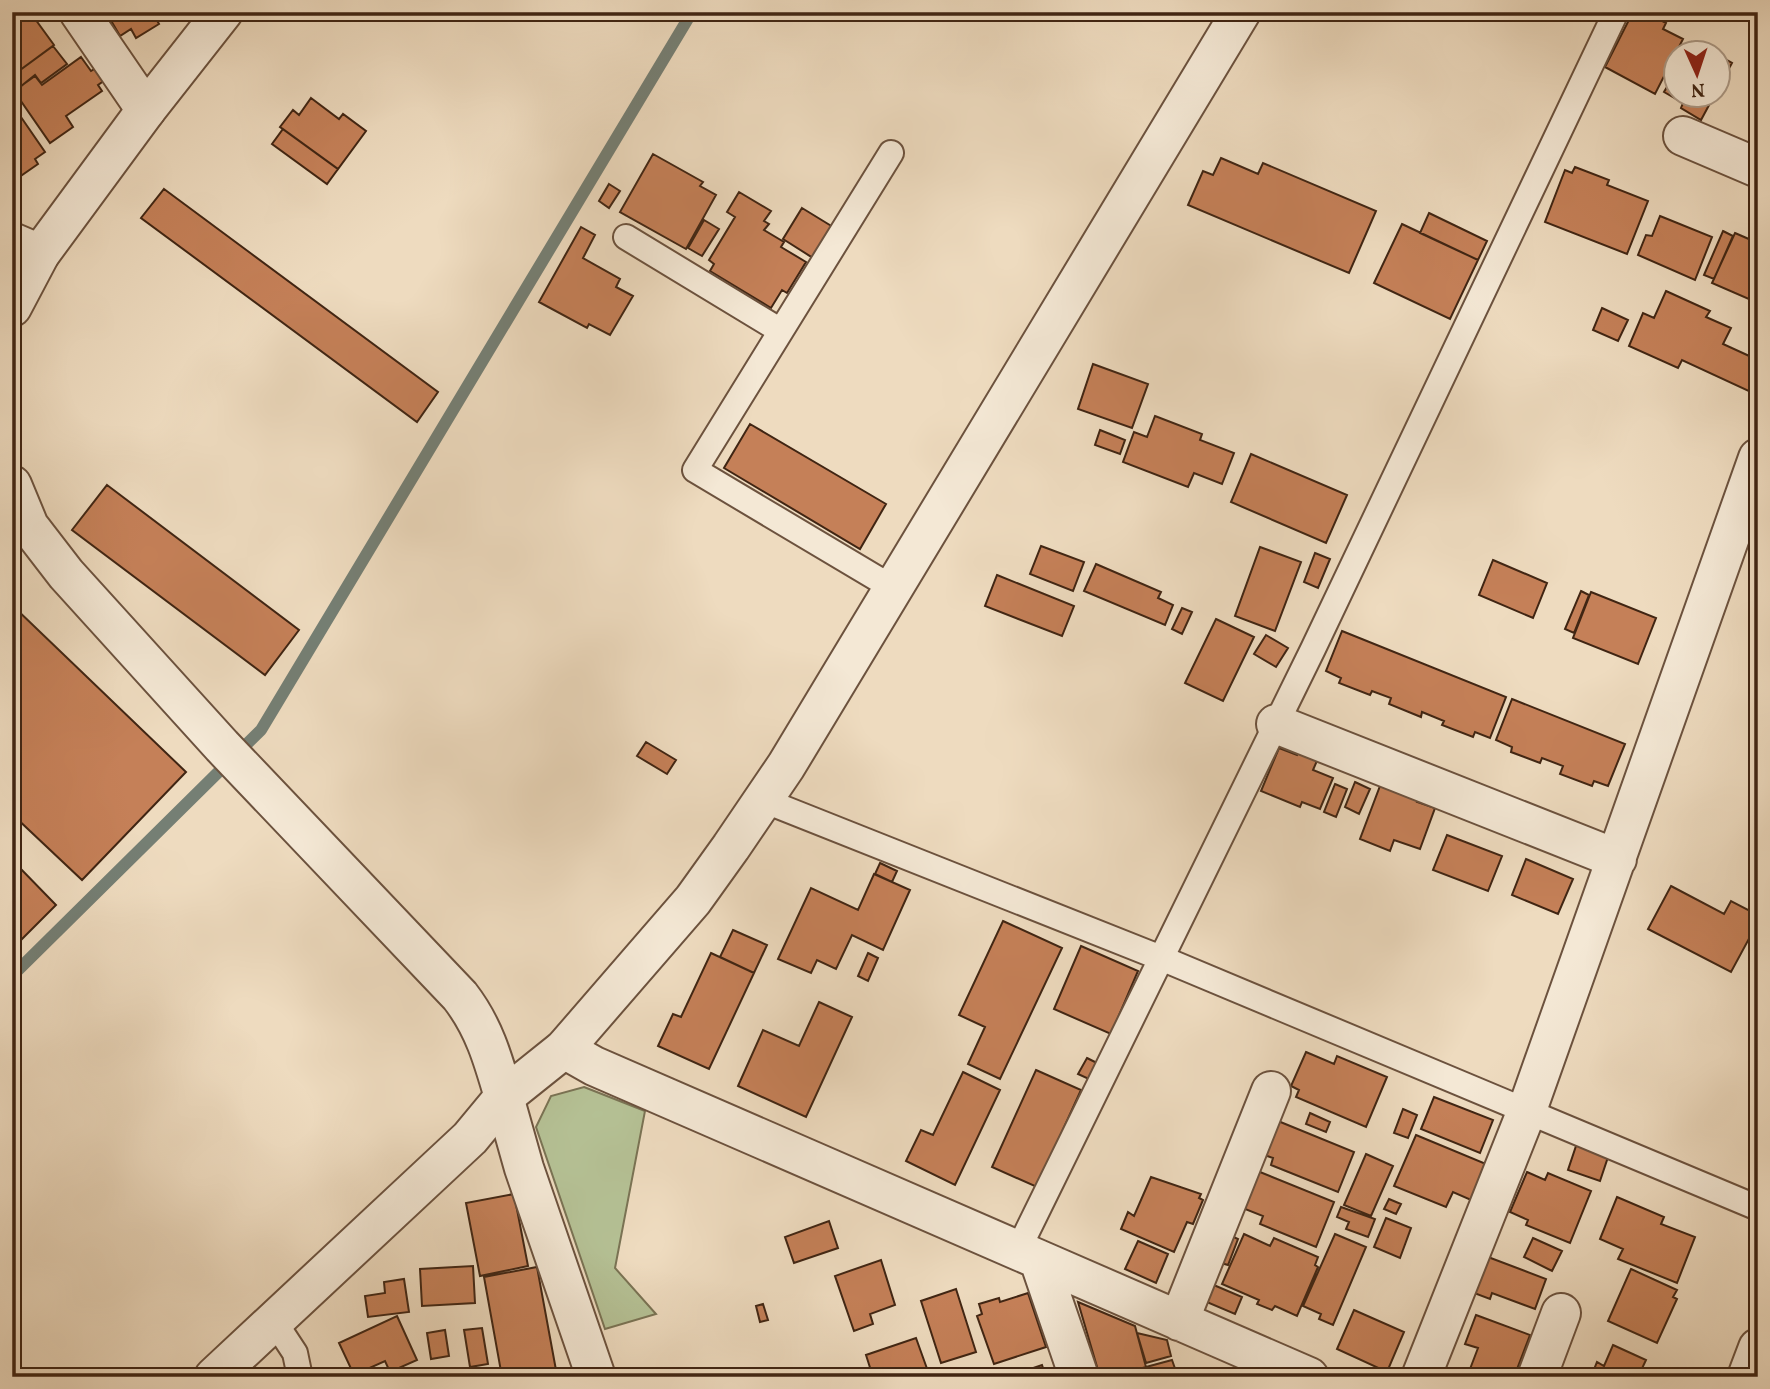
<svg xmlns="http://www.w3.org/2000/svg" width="1770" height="1389" viewBox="0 0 1770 1389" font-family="Vollkorn,serif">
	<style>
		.green { fill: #b5c195; stroke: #7a7354; stroke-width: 2 }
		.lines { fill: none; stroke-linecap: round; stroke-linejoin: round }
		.stream { stroke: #757f74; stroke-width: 12 }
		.building { fill: #c58058; stroke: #402513; stroke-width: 2 }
		.service-casing { stroke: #6c523e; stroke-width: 28 }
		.minor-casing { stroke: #6c523e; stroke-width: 42 }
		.tertiary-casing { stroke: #6c523e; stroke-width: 42 }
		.service { stroke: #f4e8d5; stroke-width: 24 }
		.minor { stroke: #f4e8d5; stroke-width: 38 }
		.tertiary { stroke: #f4e8d5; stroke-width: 38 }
	</style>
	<rect width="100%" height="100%" fill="#eedbbf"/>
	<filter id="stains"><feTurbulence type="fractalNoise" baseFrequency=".00286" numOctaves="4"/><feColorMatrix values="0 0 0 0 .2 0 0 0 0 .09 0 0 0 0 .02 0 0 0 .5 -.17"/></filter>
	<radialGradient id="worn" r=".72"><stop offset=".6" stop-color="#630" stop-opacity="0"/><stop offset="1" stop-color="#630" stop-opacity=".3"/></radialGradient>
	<path class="green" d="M 584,1087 L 645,1111 L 615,1268 L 656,1314 L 605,1329 L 536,1127 L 551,1096 Z"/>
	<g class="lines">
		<path class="stream" d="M 12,976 L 261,730 L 692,12"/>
	</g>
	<path class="building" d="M 12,12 L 30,12 L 54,45 L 12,76 Z
		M 106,12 L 160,12 L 154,15 L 159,24 L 136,38 L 131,29 L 120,36 Z
		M 1633,12 L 1646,12 L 1666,23 L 1663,29 L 1683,39 L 1655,94 L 1605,67 Z
		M 1692,42 L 1713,52 L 1686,52 Z
		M 53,46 L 67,64 L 41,83 L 35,75 L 20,87 L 12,76 Z
		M 1718,55 L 1732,63 L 1718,89 Z
		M 81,57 L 91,71 L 96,68 L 105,80 L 98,85 L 102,91 L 66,116 L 73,127 L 50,143 L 14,91 L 35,76 L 42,85 Z
		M 1676,72 L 1676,94 L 1715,94 L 1701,120 L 1681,108 L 1683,103 L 1664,92 Z
		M 311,98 L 339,119 L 343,114 L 366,131 L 338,169 L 280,127 L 293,110 L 299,115 Z
		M 12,104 L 45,152 L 35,159 L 38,164 L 12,182 Z
		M 283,129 L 338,169 L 327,184 L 272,144 Z
		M 653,154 L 703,182 L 700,186 L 716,195 L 686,249 L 620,212 Z
		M 1221,158 L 1258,174 L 1263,163 L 1376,211 L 1349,273 L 1188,205 L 1203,171 L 1213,175 Z
		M 1575,167 L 1609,180 L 1607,185 L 1648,201 L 1627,254 L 1545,222 L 1565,170 L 1572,173 Z
		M 609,184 L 620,191 L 609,208 L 599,201 Z
		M 164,189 L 438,392 L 417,422 L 141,218 Z
		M 739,192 L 771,211 L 764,221 L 769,224 L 764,230 L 784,242 L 781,247 L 806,262 L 787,293 L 782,290 L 771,308 L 710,271 L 714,264 L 709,260 L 735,217 L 727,212 Z
		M 802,208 L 833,227 L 813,258 L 783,239 Z
		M 1429,213 L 1487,241 L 1478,260 L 1420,233 Z
		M 1660,216 L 1712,237 L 1695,280 L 1638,255 L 1646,235 L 1652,236 Z
		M 704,220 L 719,229 L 702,256 L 688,248 Z
		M 1402,224 L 1478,260 L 1450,319 L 1374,283 Z
		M 581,227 L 595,235 L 583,258 L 620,279 L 616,287 L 633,296 L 610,335 L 589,324 L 587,328 L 539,302 Z
		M 1723,231 L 1733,236 L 1714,279 L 1704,275 Z
		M 1735,233 L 1758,243 L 1758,303 L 1712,283 Z
		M 1666,291 L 1710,311 L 1706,317 L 1731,328 L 1723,344 L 1758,360 L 1758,383 L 1753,393 L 1682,360 L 1678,368 L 1629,346 L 1643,313 L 1654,318 Z
		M 1602,308 L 1628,320 L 1618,341 L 1593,330 Z
		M 1093,364 L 1148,384 L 1132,428 L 1078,409 Z
		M 1155,416 L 1202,434 L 1200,440 L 1234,453 L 1222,484 L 1194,473 L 1188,487 L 1123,462 L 1134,432 L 1147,437 Z
		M 750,424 L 886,504 L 860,549 L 724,468 Z
		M 1100,430 L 1125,440 L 1120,454 L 1095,445 Z
		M 1251,454 L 1347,495 L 1326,543 L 1231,502 Z
		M 107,485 L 299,630 L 265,675 L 72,530 Z
		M 1041,546 L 1084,562 L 1073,591 L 1030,574 Z
		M 1260,547 L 1301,562 L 1275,631 L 1235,616 Z
		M 1315,553 L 1330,559 L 1318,588 L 1304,582 Z
		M 1493,560 L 1547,583 L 1533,618 L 1479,595 Z
		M 1096,564 L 1161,592 L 1158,598 L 1173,605 L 1165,625 L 1084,591 Z
		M 997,575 L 1074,606 L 1062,636 L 985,606 Z
		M 1581,591 L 1589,595 L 1574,633 L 1565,629 Z
		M 1591,592 L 1656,618 L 1638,664 L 1573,638 Z
		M 12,605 L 186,772 L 82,880 L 12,814 Z
		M 1182,608 L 1192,612 L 1182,634 L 1172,629 Z
		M 1216,619 L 1254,637 L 1223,701 L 1185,683 Z
		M 1342,631 L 1506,697 L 1490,738 L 1475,732 L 1473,737 L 1442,725 L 1444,721 L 1422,712 L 1421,717 L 1389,704 L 1391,698 L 1372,691 L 1370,695 L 1339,683 L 1341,678 L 1326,671 Z
		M 1266,635 L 1288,648 L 1276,667 L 1254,654 Z
		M 1512,699 L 1625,744 L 1608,786 L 1594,781 L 1592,786 L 1560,774 L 1563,766 L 1542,758 L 1540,763 L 1511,752 L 1512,747 L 1496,740 Z
		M 646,742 L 676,760 L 667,774 L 637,756 Z
		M 1279,748 L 1297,755 L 1300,748 L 1319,756 L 1313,770 L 1333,778 L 1320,809 L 1302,802 L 1300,807 L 1261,791 Z
		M 1355,782 L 1370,789 L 1359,814 L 1345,807 Z
		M 1335,784 L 1347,789 L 1336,817 L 1324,812 Z
		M 1380,786 L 1419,797 L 1417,802 L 1435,808 L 1420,849 L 1394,840 L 1390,851 L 1360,839 Z
		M 1447,835 L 1502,856 L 1488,891 L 1433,870 Z
		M 1526,859 L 1573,879 L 1558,914 L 1512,895 Z
		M 880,863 L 897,871 L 892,882 L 875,874 Z
		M 17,865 L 56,905 L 12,949 L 12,870 Z
		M 874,874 L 910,890 L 883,950 L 852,935 L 836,969 L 817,960 L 811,973 L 778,959 L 811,888 L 858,910 Z
		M 1671,886 L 1724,914 L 1731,901 L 1758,915 L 1758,922 L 1731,972 L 1648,929 Z
		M 1003,921 L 1062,948 L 1000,1079 L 968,1064 L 985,1027 L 959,1015 Z
		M 733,930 L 767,945 L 754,973 L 720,957 Z
		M 1081,946 L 1138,971 L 1111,1034 L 1054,1009 Z
		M 711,953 L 754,973 L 709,1069 L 658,1046 L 673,1014 L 681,1017 Z
		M 868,953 L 878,958 L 868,981 L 858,976 Z
		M 819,1002 L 852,1017 L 806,1117 L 738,1086 L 763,1030 L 799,1046 Z
		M 1306,1052 L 1334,1064 L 1337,1056 L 1387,1077 L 1366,1127 L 1296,1097 L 1299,1090 L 1291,1086 Z
		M 1087,1058 L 1099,1064 L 1091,1080 L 1078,1074 Z
		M 1036,1070 L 1081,1090 L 1037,1187 L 992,1167 Z
		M 963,1072 L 1000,1090 L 955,1185 L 906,1161 L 921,1130 L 933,1135 Z
		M 1434,1097 L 1493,1120 L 1480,1153 L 1421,1129 Z
		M 1403,1109 L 1417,1115 L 1408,1138 L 1394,1133 Z
		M 1310,1113 L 1330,1122 L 1326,1132 L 1306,1124 Z
		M 1278,1121 L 1354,1152 L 1338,1192 L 1271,1165 L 1273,1158 L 1264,1155 Z
		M 1416,1135 L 1486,1164 L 1471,1200 L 1453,1192 L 1446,1207 L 1394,1186 Z
		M 1577,1143 L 1609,1154 L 1600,1181 L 1568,1170 Z
		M 1366,1154 L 1393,1166 L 1371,1216 L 1344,1205 Z
		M 1255,1170 L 1334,1202 L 1316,1247 L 1260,1224 L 1263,1216 L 1240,1207 Z
		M 1527,1172 L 1545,1180 L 1548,1173 L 1591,1191 L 1570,1243 L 1526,1225 L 1528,1220 L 1510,1212 Z
		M 1151,1177 L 1201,1194 L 1199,1198 L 1203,1200 L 1193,1224 L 1187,1222 L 1174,1252 L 1121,1229 L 1128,1212 L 1134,1216 Z
		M 514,1194 L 528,1266 L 480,1276 L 466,1203 Z
		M 1617,1197 L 1664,1217 L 1661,1224 L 1695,1237 L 1677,1283 L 1618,1259 L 1623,1249 L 1600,1239 Z
		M 1389,1199 L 1401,1204 L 1396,1214 L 1384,1209 Z
		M 1341,1207 L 1375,1219 L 1368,1237 L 1346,1229 L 1349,1222 L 1337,1217 Z
		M 1386,1218 L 1411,1228 L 1400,1258 L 1374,1247 Z
		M 829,1221 L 838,1248 L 794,1263 L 785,1237 Z
		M 1225,1233 L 1238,1239 L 1228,1265 L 1214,1261 Z
		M 1244,1234 L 1270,1246 L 1274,1238 L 1318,1257 L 1315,1265 L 1318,1267 L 1297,1316 L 1275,1306 L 1272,1310 L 1257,1304 L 1259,1300 L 1222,1284 Z
		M 1335,1234 L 1366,1247 L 1333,1325 L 1319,1319 L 1321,1314 L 1303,1306 Z
		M 1533,1238 L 1562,1251 L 1552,1271 L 1524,1257 Z
		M 1138,1241 L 1168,1254 L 1156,1283 L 1125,1269 Z
		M 1488,1257 L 1546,1279 L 1535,1309 L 1492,1293 L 1490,1299 L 1474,1293 Z
		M 881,1260 L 895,1305 L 870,1314 L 873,1324 L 854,1331 L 835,1276 Z
		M 473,1266 L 475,1303 L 422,1306 L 420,1269 Z
		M 537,1267 L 556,1370 L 502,1377 L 484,1277 Z
		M 1631,1269 L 1677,1290 L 1673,1297 L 1677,1299 L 1657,1343 L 1608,1321 Z
		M 404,1279 L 409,1312 L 368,1317 L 365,1296 L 385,1293 L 384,1282 Z
		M 1209,1283 L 1242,1297 L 1235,1314 L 1202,1300 Z
		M 956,1289 L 976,1352 L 941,1363 L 921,1301 Z
		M 1028,1293 L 1046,1347 L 994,1364 L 977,1316 L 982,1314 L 979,1304 L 999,1298 L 1000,1302 Z
		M 1078,1302 L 1135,1326 L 1146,1367 L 1112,1377 L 1100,1377 Z
		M 763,1304 L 768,1320 L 760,1322 L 756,1306 Z
		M 1354,1310 L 1404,1332 L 1387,1372 L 1337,1349 Z
		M 1476,1315 L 1530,1335 L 1514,1377 L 1467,1377 L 1478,1348 L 1465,1344 Z
		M 397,1316 L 417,1360 L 390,1372 L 385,1361 L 354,1375 L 339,1343 Z
		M 482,1328 L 488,1364 L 470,1367 L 464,1330 Z
		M 445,1330 L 449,1356 L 431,1359 L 427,1333 Z
		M 1137,1333 L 1167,1340 L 1171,1356 L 1146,1363 Z
		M 916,1338 L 930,1377 L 873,1377 L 866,1355 Z
		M 1613,1345 L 1646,1360 L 1638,1377 L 1591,1377 L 1597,1362 L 1604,1366 Z
		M 1172,1360 L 1178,1377 L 1149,1377 L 1146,1367 Z
		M 1042,1365 L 1046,1377 L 1007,1377 Z
		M 1146,1367 L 1149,1377 L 1112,1377 Z
		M 554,1370 L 555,1377 L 516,1377 Z"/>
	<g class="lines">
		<defs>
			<path id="service" d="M 891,153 L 695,470 L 893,588
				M 626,237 L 781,331
				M 763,800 L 1161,958 L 1758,1208
				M 1018,1250 L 1313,649 L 1616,12
				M 274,1321 L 295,1353 L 300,1377"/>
			<path id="minor" d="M 79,12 L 146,110
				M 1683,136 L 1758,168
				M 12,242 L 40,254
				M 1276,724 L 1617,859
				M 564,1049 L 594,1066 L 1309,1377
				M 504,1097 L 524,1168 L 596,1377
				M 1039,1260 L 1079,1377
				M 1179,1321 L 1271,1091
				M 1421,1377 L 1526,1113 L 1758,458
				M 1537,1377 L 1561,1313
				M 1747,1377 L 1758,1348"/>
			<path id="tertiary" d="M 12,307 L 40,254 L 146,110 L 223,12
				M 12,485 L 29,526 L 66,574 L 222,746 L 460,996 C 484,1027 493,1059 504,1097
				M 214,1377 L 470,1138 L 504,1097 L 564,1049 L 693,900 L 731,847 L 786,766 L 1241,12"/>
		</defs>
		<use href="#service" class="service-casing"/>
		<use href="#minor" class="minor-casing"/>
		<use href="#tertiary" class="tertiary-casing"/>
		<use href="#service" class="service"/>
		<use href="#minor" class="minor"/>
		<use href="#tertiary" class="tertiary"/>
	</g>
	<rect width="1770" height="1389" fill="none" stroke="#eedbbf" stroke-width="42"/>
	<rect x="14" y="14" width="1742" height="1361" fill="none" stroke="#402513" stroke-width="3.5"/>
	<rect x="21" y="21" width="1728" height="1347" fill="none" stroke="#402513" stroke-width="2"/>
	<g transform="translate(1697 74) rotate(177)"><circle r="33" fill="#f4e8d5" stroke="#ac9a87" stroke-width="2"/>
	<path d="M0-5L12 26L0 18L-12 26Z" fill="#8f2418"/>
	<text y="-10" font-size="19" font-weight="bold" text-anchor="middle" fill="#402513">N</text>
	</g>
	<rect width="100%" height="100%" filter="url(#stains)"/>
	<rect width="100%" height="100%" fill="url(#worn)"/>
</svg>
